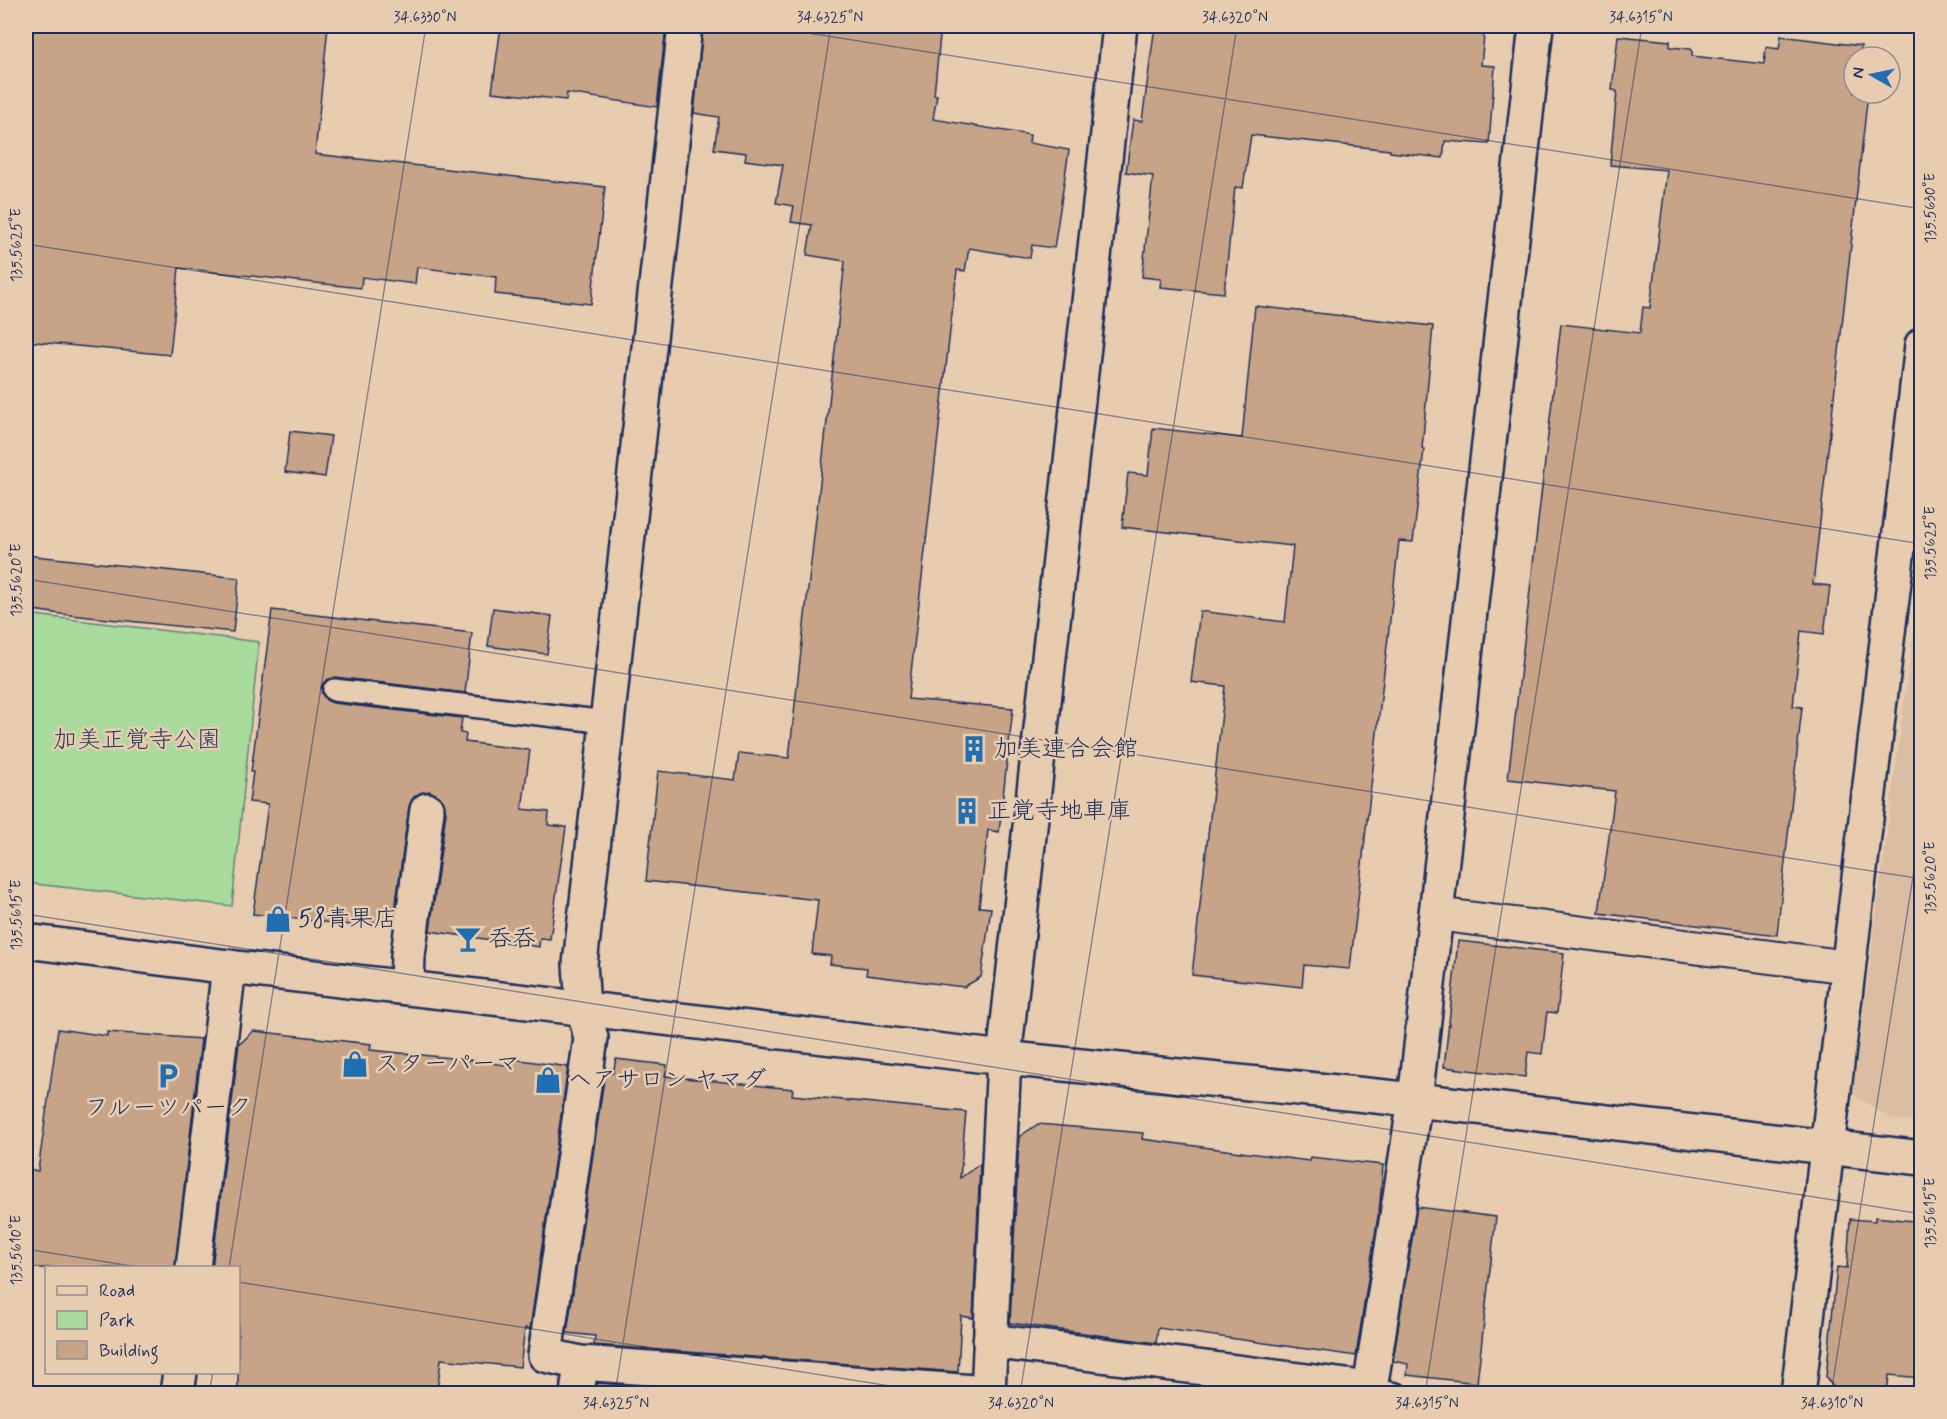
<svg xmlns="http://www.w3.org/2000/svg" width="1947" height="1419" viewBox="0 0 1947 1419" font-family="Mynerve,'Klee One',sans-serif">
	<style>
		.built { fill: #dabda2 }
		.green { fill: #a7da9b; stroke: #61847c; stroke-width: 1.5 }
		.building { fill: #c7a488; stroke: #1b2f5e; stroke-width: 1.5 }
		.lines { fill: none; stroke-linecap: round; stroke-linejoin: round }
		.service-casing { stroke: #1b2f5e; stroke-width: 26 }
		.pedestrian-casing { stroke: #1b2f5e; stroke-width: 36 }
		.minor-casing { stroke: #1b2f5e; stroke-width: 38 }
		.tertiary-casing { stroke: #1b2f5e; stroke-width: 38 }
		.service { stroke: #e8ccaf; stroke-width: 21 }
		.pedestrian { stroke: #e8ccaf; stroke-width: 32 }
		.minor { stroke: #e8ccaf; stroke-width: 33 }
		.tertiary { stroke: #e8ccaf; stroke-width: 33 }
		.ticks { fill: none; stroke: #1b2f5e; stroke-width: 1.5; stroke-opacity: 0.45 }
		.labels { text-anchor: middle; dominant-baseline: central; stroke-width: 5; stroke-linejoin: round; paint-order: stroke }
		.park-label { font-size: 24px; fill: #294064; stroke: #e8ccaf }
		.poi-label { font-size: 24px; fill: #1b2f5e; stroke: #e8ccaf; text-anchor: start }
		.neatline { fill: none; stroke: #1b2f5e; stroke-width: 2 }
		.ticks-label { font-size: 15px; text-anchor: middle; fill: #1b2f5e }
	</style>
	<rect width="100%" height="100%" fill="#e8ccaf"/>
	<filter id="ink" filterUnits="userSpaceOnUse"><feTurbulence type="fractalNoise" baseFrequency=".0167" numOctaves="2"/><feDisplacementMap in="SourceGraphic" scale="12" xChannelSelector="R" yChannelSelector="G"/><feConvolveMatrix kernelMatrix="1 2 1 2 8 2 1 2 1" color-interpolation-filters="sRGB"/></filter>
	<g filter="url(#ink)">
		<path class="built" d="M 1921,574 L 1922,1121 L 1921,1121 L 1891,1119 L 1853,1094 Z"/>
		<path class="green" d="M 26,614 L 259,642 L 232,906 L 26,883 Z"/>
		<path class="building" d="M 26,26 L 328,26 L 315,154 L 605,187 L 591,304 L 495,294 L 496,277 L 417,267 L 415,284 L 362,277 L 361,288 L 179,268 L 170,355 L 26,341 Z
			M 501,26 L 666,26 L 657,107 L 567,93 L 566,100 L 492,92 Z
			M 703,26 L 941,26 L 934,95 L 937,95 L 933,119 L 1030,135 L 1029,143 L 1069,150 L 1054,248 L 1032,245 L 1030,258 L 969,248 L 965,271 L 957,270 L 908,699 L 1013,708 L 999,832 L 988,830 L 979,907 L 991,908 L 981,977 L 964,987 L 866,975 L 867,968 L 830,964 L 831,956 L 812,954 L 818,900 L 646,881 L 658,771 L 735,780 L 739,753 L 789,758 L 845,261 L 807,255 L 812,225 L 791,222 L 794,206 L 776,203 L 783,165 L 745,160 L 746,153 L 714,149 L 719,117 L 694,113 Z
			M 1155,26 L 1485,26 L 1481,65 L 1495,66 L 1489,144 L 1445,141 L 1443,158 L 1390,152 L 1390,150 L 1251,135 L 1243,188 L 1235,187 L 1224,293 L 1160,287 L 1161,279 L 1142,277 L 1153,176 L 1126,172 L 1133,120 L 1142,121 Z
			M 1618,36 L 1670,41 L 1670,47 L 1692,49 L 1692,56 L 1764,64 L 1766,47 L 1779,49 L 1781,36 L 1861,46 L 1860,57 L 1854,57 L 1854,93 L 1868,93 L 1813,584 L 1830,586 L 1824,634 L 1801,631 L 1793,706 L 1802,707 L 1777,935 L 1599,913 L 1615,791 L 1508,779 L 1561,324 L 1640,333 L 1643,307 L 1650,308 L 1667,170 L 1610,165 L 1617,91 L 1612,90 Z
			M 1255,306 L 1433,326 L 1422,449 L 1424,449 L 1413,542 L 1399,541 L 1350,969 L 1304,965 L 1302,987 L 1192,975 L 1225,686 L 1191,682 L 1200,611 L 1285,622 L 1293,546 L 1122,527 L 1128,473 L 1148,475 L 1153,428 L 1242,438 Z
			M 290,431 L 331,436 L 325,477 L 285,472 Z
			M 26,555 L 239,578 L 233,632 L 61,614 L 26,609 Z
			M 493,608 L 552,616 L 547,654 L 488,646 Z
			M 272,610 L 472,633 L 465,693 L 335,677 L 324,682 L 321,688 L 322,694 L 326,700 L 333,703 L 462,718 L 460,733 L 466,734 L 465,742 L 530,750 L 522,809 L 549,812 L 548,825 L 566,827 L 550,939 L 540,938 L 539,947 L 430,931 L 446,812 L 444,802 L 439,796 L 429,791 L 420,793 L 413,798 L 409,807 L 393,925 L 359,920 L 359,926 L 253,914 L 268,804 L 249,802 L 253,772 L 251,772 Z
			M 1458,941 L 1564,953 L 1557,1013 L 1547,1012 L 1542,1054 L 1528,1052 L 1525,1077 L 1444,1067 Z
			M 58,1029 L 107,1036 L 107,1032 L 201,1039 L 175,1268 L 26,1268 L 26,1169 L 38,1171 Z
			M 253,1031 L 371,1044 L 370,1050 L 462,1059 L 512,1066 L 514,1059 L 568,1067 L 530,1329 L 525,1328 L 520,1367 L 441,1359 L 437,1394 L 238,1394 L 238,1268 L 212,1268 L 239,1043 L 241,1043 Z
			M 616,1059 L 667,1065 L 665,1076 L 793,1089 L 792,1095 L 966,1112 L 960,1178 L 980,1164 L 973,1318 L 961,1316 L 958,1372 L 594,1345 L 595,1336 L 567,1333 L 605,1072 L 613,1073 Z
			M 1038,1124 L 1143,1133 L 1142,1139 L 1309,1161 L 1310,1157 L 1383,1165 L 1380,1203 L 1356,1356 L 1158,1328 L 1156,1343 L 1010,1323 L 1019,1137 Z
			M 1417,1207 L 1496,1217 L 1477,1383 L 1407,1375 L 1408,1364 L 1393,1361 Z
			M 1875,1217 L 1922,1222 L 1922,1378 L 1889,1375 L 1887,1394 L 1838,1394 L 1826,1377 L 1837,1267 L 1847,1268 L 1850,1219 L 1875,1221 Z
			M 597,1383 L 740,1394 L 596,1394 Z"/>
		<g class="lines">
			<defs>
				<path id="service" d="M 334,690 L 607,722
					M 1370,1389 L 1396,1394"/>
				<path id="pedestrian" d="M 1436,914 L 1849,967"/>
				<path id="minor" d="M 685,26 L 580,964 L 583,1007 L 591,1038 L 545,1355 L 581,1363 L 988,1393 L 1004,1058 L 1120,26
					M 407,987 L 408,955 L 427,810
					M 193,1268 L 229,967
					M 990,1341 L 1370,1389 L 1415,1100 L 1536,26
					M 177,1394 L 180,1372
					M 577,1394 L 581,1363
					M 1798,1394 L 1922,345"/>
				<path id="tertiary" d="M 26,941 L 229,967 L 1004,1058 L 1415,1100 L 1922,1158"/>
			</defs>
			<use href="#service" class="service-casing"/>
			<use href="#pedestrian" class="pedestrian-casing"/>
			<use href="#minor" class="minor-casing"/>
			<use href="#tertiary" class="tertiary-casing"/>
			<use href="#service" class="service"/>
			<use href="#pedestrian" class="pedestrian"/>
			<use href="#minor" class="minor"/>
			<use href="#tertiary" class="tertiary"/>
		</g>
	</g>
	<path class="ticks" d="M 764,26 L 1922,209M 26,244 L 1922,544M 26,579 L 1922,879M 26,914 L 1922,1214M 26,1249 L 144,1268M 229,1268 L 426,26M 238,1282 L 940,1394M 209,1394 L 213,1372M 615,1394 L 831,26M 1020,1394 L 1237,26M 1425,1394 L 1642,26M 1831,1394 L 1922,820"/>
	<defs>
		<symbol id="building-bare" viewBox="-9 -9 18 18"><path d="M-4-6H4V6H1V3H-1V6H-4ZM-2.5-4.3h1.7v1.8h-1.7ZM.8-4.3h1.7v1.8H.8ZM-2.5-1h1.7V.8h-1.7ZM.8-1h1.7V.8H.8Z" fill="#1f6fb2" stroke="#e8ccaf" stroke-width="2.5" paint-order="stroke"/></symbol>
		<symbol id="shop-bare" viewBox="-9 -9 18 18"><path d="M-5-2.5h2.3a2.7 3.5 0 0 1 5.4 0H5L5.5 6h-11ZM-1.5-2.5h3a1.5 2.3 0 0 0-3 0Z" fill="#1f6fb2" stroke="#e8ccaf" stroke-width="2.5" paint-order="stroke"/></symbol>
		<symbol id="bar-bare" viewBox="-9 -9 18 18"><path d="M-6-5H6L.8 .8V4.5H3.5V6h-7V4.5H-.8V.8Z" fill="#1f6fb2" stroke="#e8ccaf" stroke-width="2.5" paint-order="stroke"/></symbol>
		<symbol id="parking-bare" viewBox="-9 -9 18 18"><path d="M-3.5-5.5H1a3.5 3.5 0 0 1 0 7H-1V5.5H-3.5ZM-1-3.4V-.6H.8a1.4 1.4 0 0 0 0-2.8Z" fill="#1f6fb2" stroke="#e8ccaf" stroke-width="2.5" paint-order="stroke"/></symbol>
	</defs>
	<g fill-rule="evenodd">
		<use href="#building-bare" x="955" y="730" width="38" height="38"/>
		<use href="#building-bare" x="948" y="792" width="38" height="38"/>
		<use href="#shop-bare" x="259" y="900" width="38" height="38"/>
		<use href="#bar-bare" x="449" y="920" width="38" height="38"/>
		<use href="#shop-bare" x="336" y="1045" width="38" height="38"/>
		<use href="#parking-bare" x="149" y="1057" width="38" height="38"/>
		<use href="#shop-bare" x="529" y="1061" width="38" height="38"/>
	</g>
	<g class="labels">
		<g class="park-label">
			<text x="137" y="740">加美正覚寺公園</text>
		</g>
		<g class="poi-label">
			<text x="994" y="749">加美連合会館</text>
			<text x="987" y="811">正覚寺地車庫</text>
			<text x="298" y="919">58青果店</text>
			<text x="488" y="939">呑呑</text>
			<text x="375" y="1064">スターパーマ</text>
			<text x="568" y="1080">ヘアサロン ヤマダ</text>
			<text x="168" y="1108" text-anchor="middle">フルーツパーク</text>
		</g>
	</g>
	<rect width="1947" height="1419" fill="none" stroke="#e8ccaf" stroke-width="66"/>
	<rect x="45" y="1266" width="195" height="108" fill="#e8ccaf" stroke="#968d8f" stroke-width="1.5"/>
	<rect x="57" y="1286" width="30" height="9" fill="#e8ccaf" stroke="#968d8f" stroke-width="1.5"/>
	<text x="99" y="1296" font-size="18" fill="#1b2f5e">Road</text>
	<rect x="57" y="1311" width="30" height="18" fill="#a7da9b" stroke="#968d8f" stroke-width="1.5"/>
	<text x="99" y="1326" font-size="18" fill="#1b2f5e">Park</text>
	<rect x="57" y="1341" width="30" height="18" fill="#c7a488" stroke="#968d8f" stroke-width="1.5"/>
	<text x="99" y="1356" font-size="18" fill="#1b2f5e">Building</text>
	<g transform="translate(1872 75) rotate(279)"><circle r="28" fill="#e8ccaf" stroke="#968d8f" stroke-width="1.5"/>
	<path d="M0-4.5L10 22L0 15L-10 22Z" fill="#1f6fb2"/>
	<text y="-9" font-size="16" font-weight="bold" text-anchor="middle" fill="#1b2f5e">N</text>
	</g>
	<rect x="33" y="33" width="1881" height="1353" class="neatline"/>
	<g class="ticks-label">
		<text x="425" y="22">34.6330°N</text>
		<text x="830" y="22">34.6325°N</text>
		<text x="1235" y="22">34.6320°N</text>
		<text x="1641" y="22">34.6315°N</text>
		<text transform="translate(1930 208) rotate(-90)" y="5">135.5630°E</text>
		<text transform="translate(16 245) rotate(-90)" y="5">135.5625°E</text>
		<text transform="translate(1930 543) rotate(-90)" y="5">135.5625°E</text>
		<text transform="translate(16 580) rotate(-90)" y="5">135.5620°E</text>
		<text transform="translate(1930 878) rotate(-90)" y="5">135.5620°E</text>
		<text transform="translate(16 915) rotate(-90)" y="5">135.5615°E</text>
		<text transform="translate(1930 1213) rotate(-90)" y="5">135.5615°E</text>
		<text transform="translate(16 1250) rotate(-90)" y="5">135.5610°E</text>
		<text x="616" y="1408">34.6325°N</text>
		<text x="1021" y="1408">34.6320°N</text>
		<text x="1427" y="1408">34.6315°N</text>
		<text x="1832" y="1408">34.6310°N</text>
	</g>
</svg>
